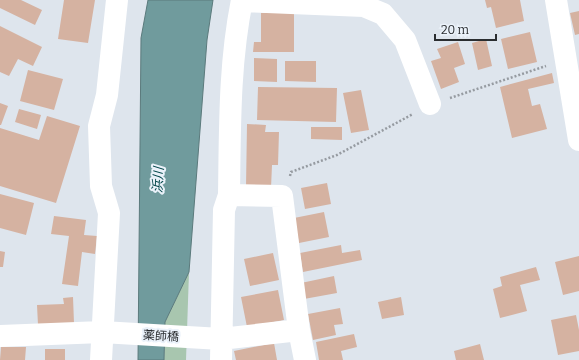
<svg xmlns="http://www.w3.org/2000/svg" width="579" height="360" viewBox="0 0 579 360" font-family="Bitter,'Noto Sans JP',serif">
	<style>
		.green { fill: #a8c6af }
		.water { fill: #709b9d; stroke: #5b7a7c }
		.building { fill: #d5b2a1 }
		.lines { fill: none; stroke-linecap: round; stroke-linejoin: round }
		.path { stroke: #969ba1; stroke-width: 2.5; stroke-dasharray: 2 2; stroke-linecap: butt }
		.minor { stroke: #fff; stroke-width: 22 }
		.labels { text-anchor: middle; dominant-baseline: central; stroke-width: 4; stroke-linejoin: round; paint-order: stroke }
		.street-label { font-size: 12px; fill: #2a2d30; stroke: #ebf2fa }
		.water-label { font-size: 13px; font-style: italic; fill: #004649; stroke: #ebf2fa }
	</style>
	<rect width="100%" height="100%" fill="#dee5ed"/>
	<path class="green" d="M 189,272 L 186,360 L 164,360 L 165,322 Z"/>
	<path class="water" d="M 148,0 L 213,0 L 207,40 L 189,272 L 165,322 L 164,360 L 138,360 L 141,38 Z"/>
	<path class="building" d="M 0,0 L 21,0 L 42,10 L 35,25 L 0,8 Z
		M 64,0 L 95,0 L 88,43 L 58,39 Z
		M 485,0 L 520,0 L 524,21 L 496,28 L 491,7 L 487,8 Z
		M 579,11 L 579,34 L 575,35 L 570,13 Z
		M 261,13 L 294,13 L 294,52 L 253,52 L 254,42 L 261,42 Z
		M 0,26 L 42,47 L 33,66 L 18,59 L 9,76 L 0,72 Z
		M 530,32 L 537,62 L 508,69 L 501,39 Z
		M 486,39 L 492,66 L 478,70 L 472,43 Z
		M 458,42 L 465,64 L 454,68 L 459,82 L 441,89 L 431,61 L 441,58 L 437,49 Z
		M 254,58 L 277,59 L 277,82 L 254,81 Z
		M 285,61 L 316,61 L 316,82 L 285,81 Z
		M 28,70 L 63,79 L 54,110 L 20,101 Z
		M 552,73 L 554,83 L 528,89 L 532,106 L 540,104 L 547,129 L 512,138 L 500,87 Z
		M 258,87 L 337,88 L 336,122 L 257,120 Z
		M 361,90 L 369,130 L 351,133 L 343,93 Z
		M 0,103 L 8,106 L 1,125 L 0,125 Z
		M 19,109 L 41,115 L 37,129 L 15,122 Z
		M 47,116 L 80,126 L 56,203 L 0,186 L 0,128 L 39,140 Z
		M 247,124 L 266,125 L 265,132 L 279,132 L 278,165 L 272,165 L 271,188 L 246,187 Z
		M 311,127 L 342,127 L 342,140 L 311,139 Z
		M 327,183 L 331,204 L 305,209 L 301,188 Z
		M 0,194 L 34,203 L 26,235 L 0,228 Z
		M 324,212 L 329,237 L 299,243 L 294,218 Z
		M 54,216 L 86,220 L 84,235 L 97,236 L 95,254 L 82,252 L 78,286 L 62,284 L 69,236 L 51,234 Z
		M 341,245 L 342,253 L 360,250 L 362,260 L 303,272 L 300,253 Z
		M 0,251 L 5,252 L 3,267 L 0,267 Z
		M 273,253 L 279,280 L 250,286 L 244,259 Z
		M 579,256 L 579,291 L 563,295 L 555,262 Z
		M 536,267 L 540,280 L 520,285 L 527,311 L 500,318 L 493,289 L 502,286 L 500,277 Z
		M 334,276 L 337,293 L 304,299 L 301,283 Z
		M 278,290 L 284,320 L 247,327 L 241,297 Z
		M 73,297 L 74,323 L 38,325 L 37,305 L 64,304 L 63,298 Z
		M 401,297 L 404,315 L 382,319 L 378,302 Z
		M 340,308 L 343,324 L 334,325 L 336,335 L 313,340 L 308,314 Z
		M 576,315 L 579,330 L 579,351 L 558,355 L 551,320 Z
		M 354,334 L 357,347 L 341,351 L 343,360 L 319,360 L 316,342 Z
		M 274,343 L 277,360 L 236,360 L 234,351 Z
		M 480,344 L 484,360 L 456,360 L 454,351 Z
		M 1,347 L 26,347 L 25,360 L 0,360 Z
		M 45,349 L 65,349 L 65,360 L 45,360 Z"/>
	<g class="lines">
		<path class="path" d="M 450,98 L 546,66
			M 290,176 L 291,172 L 337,155 L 413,114"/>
		<path class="minor" d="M 556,0 L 579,140
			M 242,1 L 364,6 L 383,14 L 405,40 L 430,104
			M 229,195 L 282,196 L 299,330 L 305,360
			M 0,336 L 102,332 L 221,339 L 299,330
			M 101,360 L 109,213 L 101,186 L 99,126 L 107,95 L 117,0
			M 221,360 L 224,210 L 229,195 C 230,130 229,64 242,0"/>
	</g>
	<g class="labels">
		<g class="street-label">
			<text transform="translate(161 336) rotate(3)">薬師橋</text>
		</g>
		<g class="water-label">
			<text transform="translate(158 180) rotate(-87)">浜川</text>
		</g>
	</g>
	<path d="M435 34v6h61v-6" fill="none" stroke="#2a2d30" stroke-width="2"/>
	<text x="441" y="34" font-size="12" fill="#2a2d30" stroke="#ebf2fa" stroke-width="3" paint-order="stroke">20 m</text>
</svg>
